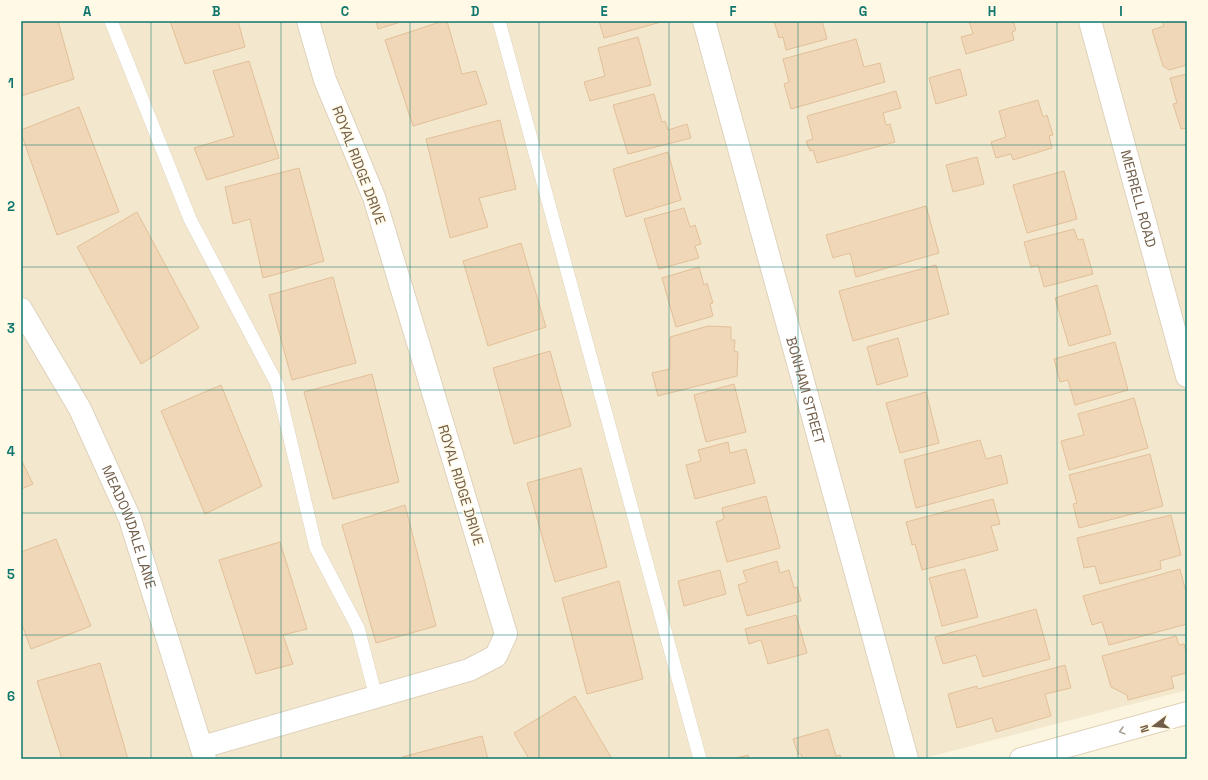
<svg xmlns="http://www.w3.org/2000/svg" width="1208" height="780" viewBox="0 0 1208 780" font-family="'Space Grotesk',sans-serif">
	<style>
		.residential { fill: #f3e8ce }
		.building { fill: #f0d7b7; stroke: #e2c098 }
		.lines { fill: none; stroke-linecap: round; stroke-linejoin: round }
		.lane-casing { stroke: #dfd2bc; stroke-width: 14 }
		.street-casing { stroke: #dfd2bc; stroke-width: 24 }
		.secondary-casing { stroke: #e1d1b7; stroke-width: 24 }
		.lane { stroke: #fff; stroke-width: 13 }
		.street { stroke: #fff; stroke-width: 22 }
		.secondary { stroke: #fff; stroke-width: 22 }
		.oneway { stroke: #aa9e91 }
		.grid { fill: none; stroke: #0f766e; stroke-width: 1; stroke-opacity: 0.55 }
		.labels { text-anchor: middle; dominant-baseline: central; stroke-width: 3; stroke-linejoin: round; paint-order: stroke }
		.street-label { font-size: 14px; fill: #715d48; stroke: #fff9e5 }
		.neatline { fill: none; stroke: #0f766e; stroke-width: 1.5 }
		.grid-label { font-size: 13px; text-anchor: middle; font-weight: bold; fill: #0f766e }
	</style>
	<rect width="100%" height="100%" fill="#fbf5df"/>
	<path class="residential" d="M 21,21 L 1187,21 L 1187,690 L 921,759 L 21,759 Z"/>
	<path class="building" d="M 21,21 L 58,21 L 74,79 L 21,96 Z
		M 170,21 L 238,21 L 245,47 L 185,64 Z
		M 376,21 L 404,21 L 378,29 Z
		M 443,21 L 447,21 L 462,74 L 476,71 L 487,104 L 413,126 L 385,40 Z
		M 599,21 L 661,21 L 661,22 L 604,38 Z
		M 774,21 L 822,21 L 827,39 L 786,50 L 783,37 L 779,38 Z
		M 969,21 L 1013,21 L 1016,30 L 1012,32 L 1014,40 L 966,54 L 961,37 L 973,34 Z
		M 1162,21 L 1187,21 L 1187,65 L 1169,70 L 1163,66 L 1152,30 L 1164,26 Z
		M 638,37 L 651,85 L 590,101 L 584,82 L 605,76 L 598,48 Z
		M 856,39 L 864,67 L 880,63 L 885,82 L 791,109 L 784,84 L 789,82 L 783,59 Z
		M 249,61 L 279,158 L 207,180 L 194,148 L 234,136 L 213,71 Z
		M 960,69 L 967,95 L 936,104 L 929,78 Z
		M 1187,74 L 1187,128 L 1181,129 L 1173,104 L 1177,103 L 1170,78 Z
		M 896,91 L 901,108 L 883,113 L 886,125 L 890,124 L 895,142 L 817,163 L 813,150 L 810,151 L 806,141 L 813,139 L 807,116 Z
		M 654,94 L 662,122 L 665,121 L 668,130 L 687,124 L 691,138 L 628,154 L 613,105 Z
		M 1038,100 L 1043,117 L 1047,115 L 1053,135 L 1049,136 L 1052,148 L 1013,160 L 1011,154 L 996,158 L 991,142 L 1006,137 L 999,111 Z
		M 79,107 L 119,212 L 57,235 L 21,133 L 21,130 Z
		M 500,120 L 516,189 L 479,198 L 488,227 L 450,238 L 426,139 Z
		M 668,152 L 681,200 L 626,217 L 613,169 Z
		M 977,157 L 984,184 L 953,192 L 946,165 Z
		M 299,168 L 324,261 L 263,278 L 250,219 L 233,224 L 225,187 Z
		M 1064,171 L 1077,219 L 1027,233 L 1013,185 Z
		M 926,206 L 939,253 L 856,277 L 850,253 L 833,258 L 826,235 Z
		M 684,208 L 690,227 L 695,225 L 701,244 L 695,246 L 699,258 L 659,269 L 644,219 Z
		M 137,212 L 199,328 L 141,364 L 77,247 Z
		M 1074,229 L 1078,240 L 1083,239 L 1093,274 L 1044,287 L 1038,265 L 1031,267 L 1024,242 Z
		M 521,243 L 546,327 L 488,346 L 463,261 Z
		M 936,265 L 949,314 L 853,341 L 839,291 Z
		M 699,267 L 704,285 L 707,283 L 713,303 L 710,304 L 713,316 L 676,327 L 662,278 Z
		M 333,277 L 356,363 L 292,380 L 269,295 Z
		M 1097,285 L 1111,334 L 1069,346 L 1055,298 Z
		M 708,326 L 731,327 L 731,340 L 735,340 L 734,351 L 738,352 L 737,376 L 658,396 L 652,373 L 670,369 L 670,337 Z
		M 898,338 L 908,376 L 877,385 L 867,347 Z
		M 1115,342 L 1128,390 L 1075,405 L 1068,380 L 1060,382 L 1054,359 Z
		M 550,351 L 571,426 L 514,444 L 493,368 Z
		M 372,374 L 399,482 L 333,499 L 304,392 Z
		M 734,384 L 746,432 L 706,442 L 694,395 Z
		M 221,385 L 262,486 L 205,514 L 161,411 Z
		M 926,392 L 939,443 L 900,453 L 886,403 Z
		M 1134,398 L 1148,448 L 1069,470 L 1061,441 L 1084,435 L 1078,414 Z
		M 980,440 L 986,459 L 1001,455 L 1008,483 L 916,508 L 904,460 Z
		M 728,442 L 730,453 L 746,449 L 755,483 L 695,499 L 686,465 L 701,461 L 698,450 Z
		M 1150,454 L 1163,506 L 1079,528 L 1073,504 L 1077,503 L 1069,475 Z
		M 21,459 L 33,484 L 21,489 Z
		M 581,468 L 607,567 L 555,582 L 527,483 Z
		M 766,496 L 780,548 L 727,562 L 716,522 L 724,519 L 722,508 Z
		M 993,499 L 1000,524 L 991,526 L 998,550 L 922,570 L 915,544 L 912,545 L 906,522 Z
		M 405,505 L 436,626 L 376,643 L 342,525 Z
		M 1171,515 L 1181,555 L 1160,561 L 1161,569 L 1100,584 L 1095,566 L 1084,568 L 1077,538 Z
		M 56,539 L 91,626 L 31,649 L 21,622 L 21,552 Z
		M 280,542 L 307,629 L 283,635 L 293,664 L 256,674 L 219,560 Z
		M 777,561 L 780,573 L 789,570 L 794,588 L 797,587 L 801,601 L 747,616 L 738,585 L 747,582 L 743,571 Z
		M 965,569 L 978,617 L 942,626 L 929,578 Z
		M 1180,569 L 1187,596 L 1187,624 L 1109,645 L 1102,622 L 1092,625 L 1083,596 Z
		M 720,570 L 726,594 L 684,606 L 678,581 Z
		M 619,581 L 643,679 L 587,694 L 562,598 Z
		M 1036,609 L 1050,659 L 983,677 L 976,655 L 943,664 L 935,637 Z
		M 796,615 L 807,653 L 768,664 L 761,640 L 749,644 L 745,629 Z
		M 1176,636 L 1179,645 L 1184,644 L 1187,656 L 1187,675 L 1186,673 L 1171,677 L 1174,688 L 1128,700 L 1127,695 L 1111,687 L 1102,656 Z
		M 100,663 L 128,759 L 62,759 L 37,681 Z
		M 1065,665 L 1071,688 L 1045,694 L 1051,716 L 996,732 L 992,718 L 957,728 L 948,694 L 977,686 L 978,689 Z
		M 575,696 L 612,759 L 529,759 L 514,733 Z
		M 828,729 L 836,756 L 840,755 L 841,759 L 802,759 L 801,754 L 798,754 L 793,739 Z
		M 482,736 L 488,759 L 403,759 L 402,757 Z
		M 748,755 L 749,759 L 732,759 Z"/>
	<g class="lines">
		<defs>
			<path id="lane" d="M 111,21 L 190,219 L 277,384 L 316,548 L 358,628 L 376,697
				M 499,21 L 700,759"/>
			<g id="street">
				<path id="s1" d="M 704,21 L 907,759"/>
				<path id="s2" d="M 1090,21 L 1187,376"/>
				<path id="s3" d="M 21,309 L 80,409 L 130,519 L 205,759"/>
				<path d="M 202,747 L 469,670 L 496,656 L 506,634 L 374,197 L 325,80 L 308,21"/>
			</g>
			<path id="secondary" d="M 1021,759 L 1187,713"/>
		</defs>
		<use href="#lane" class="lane-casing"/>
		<use href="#street" class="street-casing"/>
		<use href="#secondary" class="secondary-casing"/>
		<use href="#lane" class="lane"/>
		<use href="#street" class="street"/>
		<use href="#secondary" class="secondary"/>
	</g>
	<defs><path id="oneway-chevron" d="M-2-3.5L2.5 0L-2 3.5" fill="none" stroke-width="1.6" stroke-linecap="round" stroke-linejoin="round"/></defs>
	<use class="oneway" href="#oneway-chevron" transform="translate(1122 731) rotate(165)"/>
	<path class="grid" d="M 151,21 L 151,759M 281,21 L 281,759M 410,21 L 410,759M 539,21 L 539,759M 669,21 L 669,759M 798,21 L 798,759M 927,21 L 927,759M 1057,21 L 1057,759M 21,145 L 1187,145M 21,267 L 1187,267M 21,390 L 1187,390M 21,513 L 1187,513M 21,635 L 1187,635"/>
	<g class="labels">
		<g class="street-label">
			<text transform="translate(359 165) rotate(69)">ROYAL RIDGE DRIVE</text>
			<text stroke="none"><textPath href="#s2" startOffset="184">MERRELL ROAD</textPath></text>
			<text stroke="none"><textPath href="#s1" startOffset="383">BONHAM STREET</textPath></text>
			<text transform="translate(461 485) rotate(73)">ROYAL RIDGE DRIVE</text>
			<text stroke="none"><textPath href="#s3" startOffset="244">MEADOWDALE LANE</textPath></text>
		</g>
	</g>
	<rect width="1208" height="780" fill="none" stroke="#fff9e5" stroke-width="44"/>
	<g transform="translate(1154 726) rotate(254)" stroke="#fff9e5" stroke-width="3" paint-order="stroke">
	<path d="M0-3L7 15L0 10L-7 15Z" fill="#715d48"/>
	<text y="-6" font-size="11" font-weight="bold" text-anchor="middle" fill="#715d48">N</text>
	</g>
	<rect x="22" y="22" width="1164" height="736" class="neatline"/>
	<g class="grid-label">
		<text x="87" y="16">A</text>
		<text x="216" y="16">B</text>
		<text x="345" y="16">C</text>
		<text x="475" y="16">D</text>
		<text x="604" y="16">E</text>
		<text x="733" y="16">F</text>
		<text x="863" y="16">G</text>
		<text x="992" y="16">H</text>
		<text x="1121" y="16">I</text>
		<text x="11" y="88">1</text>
		<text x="11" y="211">2</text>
		<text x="11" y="333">3</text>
		<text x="11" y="456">4</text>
		<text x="11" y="579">5</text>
		<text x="11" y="701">6</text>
	</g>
</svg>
